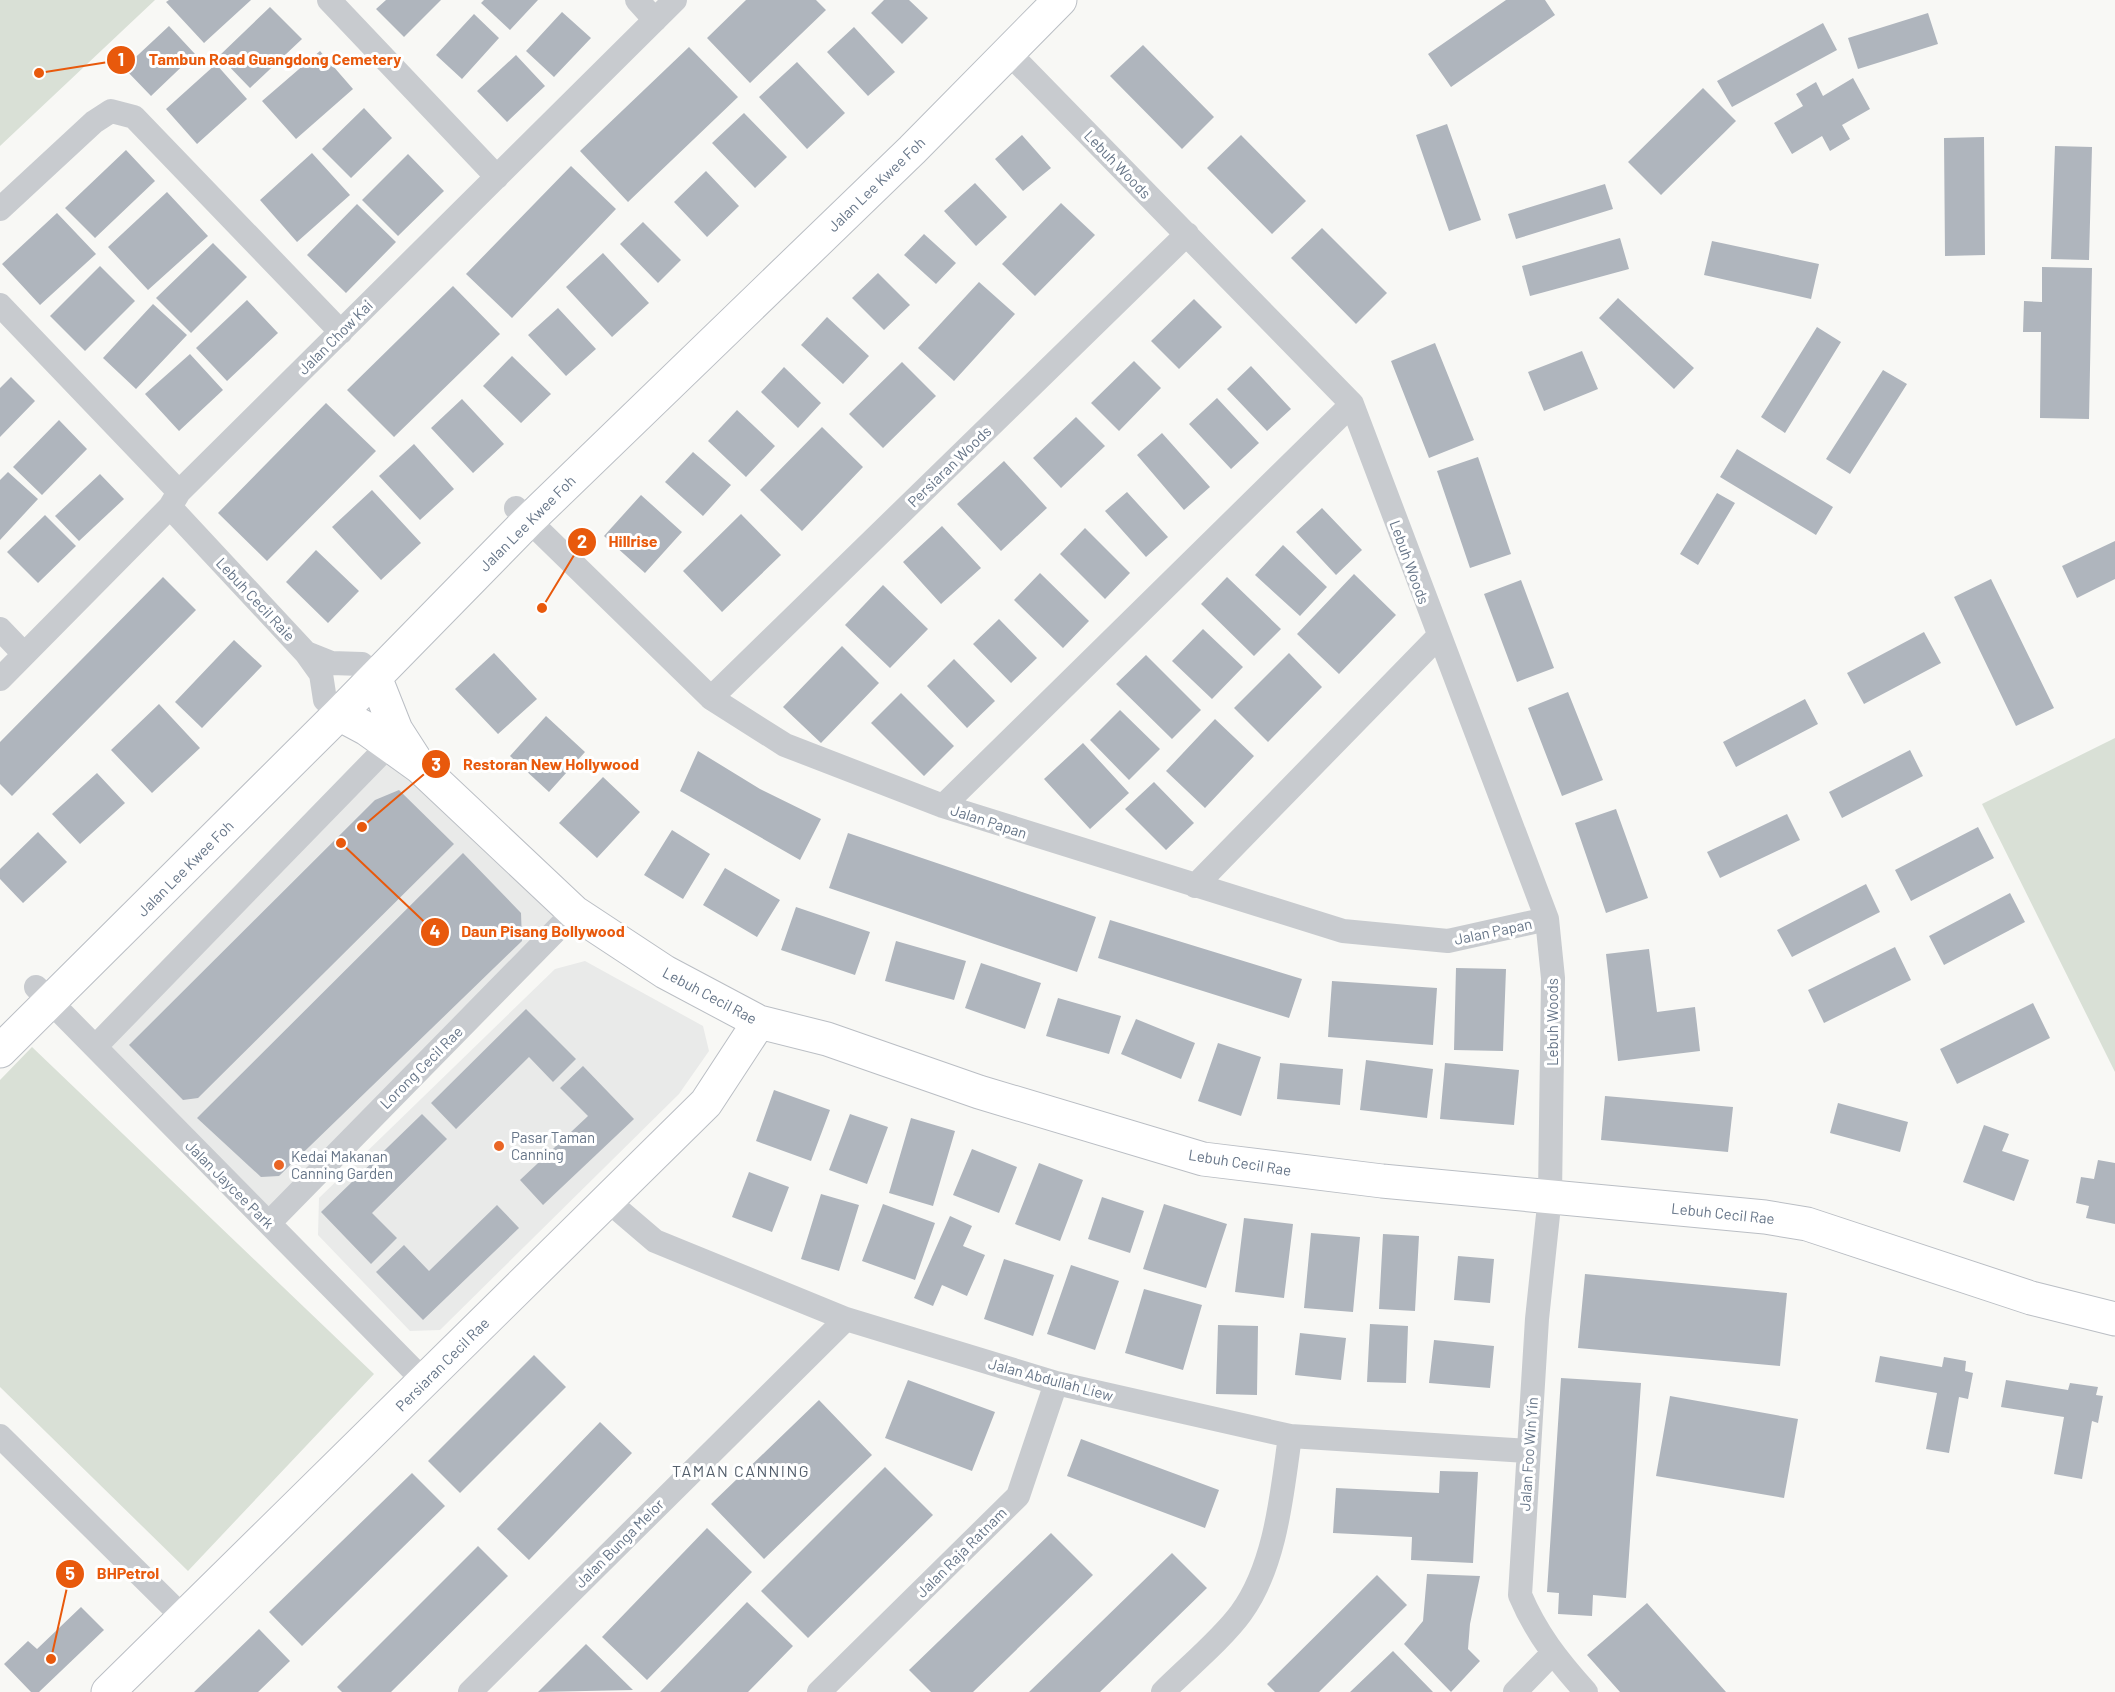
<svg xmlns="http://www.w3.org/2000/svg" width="2115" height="1692" viewBox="0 0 2115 1692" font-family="Barlow,sans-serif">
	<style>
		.built { fill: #e9eae9 }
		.green { fill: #d9e0d6 }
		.building { fill: #afb5bd }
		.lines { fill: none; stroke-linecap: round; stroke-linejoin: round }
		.secondary-casing { stroke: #babec4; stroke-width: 35 }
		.street { stroke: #c8cbcf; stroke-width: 24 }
		.secondary { stroke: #fff; stroke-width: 33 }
		.poi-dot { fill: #e96524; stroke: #fff; stroke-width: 2 }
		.labels { text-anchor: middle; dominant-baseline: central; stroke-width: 6; stroke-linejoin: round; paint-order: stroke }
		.street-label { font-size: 15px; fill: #667588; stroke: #fff }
		.poi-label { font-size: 15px; fill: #667588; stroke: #fff; text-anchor: start }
		.neighbourhood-label { font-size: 16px; letter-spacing: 1.5px; fill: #545f6c; stroke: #fff }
		.leader { fill: none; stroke: #e8590c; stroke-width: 2 }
		.callout-dot { fill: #e8590c; stroke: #fff; stroke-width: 2 }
		.mark-label { font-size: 18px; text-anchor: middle; font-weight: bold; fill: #fff }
		.callout-label { font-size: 16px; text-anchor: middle; font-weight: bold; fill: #e8590c; stroke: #fff; stroke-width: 6; stroke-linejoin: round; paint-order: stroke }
	</style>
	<rect width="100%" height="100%" fill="#f8f8f5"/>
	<path class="built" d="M 388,751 L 569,912 L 268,1220 L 98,1046 Z
		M 585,961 L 703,1026 L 709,1051 L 679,1094 L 440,1330 L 410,1331 L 318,1235 L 319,1198 L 555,969 Z"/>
	<path class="green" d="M 0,0 L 155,0 L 0,146 Z
		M 2115,738 L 2115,1072 L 1982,804 Z
		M 32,1047 L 374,1374 L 188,1571 L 0,1387 L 0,1080 Z"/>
	<path class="building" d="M 169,0 L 251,0 L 204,43 L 166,2 Z
		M 386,0 L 441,0 L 404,37 L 376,9 Z
		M 484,0 L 538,0 L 510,30 L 481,3 Z
		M 746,0 L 816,0 L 826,10 L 750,83 L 707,38 Z
		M 884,0 L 909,0 L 928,18 L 902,44 L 871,13 Z
		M 1506,0 L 1545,0 L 1555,15 L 1451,87 L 1428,54 Z
		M 270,7 L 302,39 L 250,88 L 219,56 Z
		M 562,12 L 591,38 L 554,77 L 526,51 Z
		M 1928,13 L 1938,44 L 1858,69 L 1848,38 Z
		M 474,14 L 499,38 L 462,79 L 436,55 Z
		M 1823,23 L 1837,50 L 1732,107 L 1717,81 Z
		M 169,26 L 195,54 L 151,96 L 124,68 Z
		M 854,27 L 895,72 L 868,96 L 827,52 Z
		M 1143,45 L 1214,117 L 1182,149 L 1110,76 Z
		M 689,47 L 738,97 L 628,202 L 580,151 Z
		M 320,51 L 353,89 L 296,139 L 262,101 Z
		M 516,55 L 545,86 L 507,122 L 477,91 Z
		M 797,62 L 845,113 L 807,149 L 759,97 Z
		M 216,64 L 247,99 L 197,144 L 166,109 Z
		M 1853,78 L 1870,109 L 1842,125 L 1850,139 L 1830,151 L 1822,136 L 1792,154 L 1774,123 L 1803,106 L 1796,94 L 1816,82 L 1823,96 Z
		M 1703,88 L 1736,121 L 1661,195 L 1628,162 Z
		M 364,108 L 392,138 L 351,178 L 322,149 Z
		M 744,113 L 787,157 L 755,188 L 712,143 Z
		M 1447,124 L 1481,220 L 1449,231 L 1416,135 Z
		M 1022,135 L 1051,168 L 1023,191 L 995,159 Z
		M 1241,135 L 1306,201 L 1272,234 L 1207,168 Z
		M 1984,137 L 1985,255 L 1945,256 L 1944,138 Z
		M 2055,146 L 2092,147 L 2089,260 L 2051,259 Z
		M 126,150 L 155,181 L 95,238 L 65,208 Z
		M 312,153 L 350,195 L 297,242 L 260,200 Z
		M 408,154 L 444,191 L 398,236 L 362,200 Z
		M 571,166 L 616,209 L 512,318 L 466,274 Z
		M 706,171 L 739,206 L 707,237 L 674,202 Z
		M 975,183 L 1007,217 L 976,246 L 944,211 Z
		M 1605,184 L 1613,209 L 1516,239 L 1508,214 Z
		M 167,192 L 208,236 L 148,290 L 108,247 Z
		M 1061,203 L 1095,235 L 1035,296 L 1002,264 Z
		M 357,204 L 396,242 L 346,293 L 307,255 Z
		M 57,213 L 96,254 L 40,305 L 2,264 Z
		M 643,222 L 681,260 L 658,283 L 620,244 Z
		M 1322,228 L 1387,293 L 1356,324 L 1291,258 Z
		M 924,234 L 956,263 L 936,284 L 904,255 Z
		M 1620,238 L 1629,269 L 1530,296 L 1522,266 Z
		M 1712,241 L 1819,264 L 1811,299 L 1704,275 Z
		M 213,243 L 247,277 L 191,333 L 156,298 Z
		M 603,253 L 649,303 L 612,337 L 566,287 Z
		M 100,266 L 135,301 L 85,351 L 50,316 Z
		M 2042,267 L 2092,268 L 2089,419 L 2040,418 L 2041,332 L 2023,332 L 2024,301 L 2042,302 Z
		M 878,273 L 910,305 L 884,330 L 852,298 Z
		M 979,282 L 1015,314 L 954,381 L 918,348 Z
		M 453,286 L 500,334 L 394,437 L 347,390 Z
		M 1618,298 L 1694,368 L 1674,389 L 1599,318 Z
		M 1194,299 L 1222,327 L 1179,369 L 1151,341 Z
		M 247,300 L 278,333 L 227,381 L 196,348 Z
		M 153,304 L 187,335 L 136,389 L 103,358 Z
		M 558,308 L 596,349 L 566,376 L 528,335 Z
		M 827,317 L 869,356 L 843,384 L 801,345 Z
		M 1817,327 L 1841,342 L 1785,433 L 1761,417 Z
		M 1435,343 L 1474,440 L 1429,458 L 1391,361 Z
		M 1582,351 L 1598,389 L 1544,411 L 1528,372 Z
		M 190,354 L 223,390 L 179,431 L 145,394 Z
		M 512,356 L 551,394 L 521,423 L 483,386 Z
		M 1134,361 L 1161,388 L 1119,431 L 1091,403 Z
		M 902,362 L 936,396 L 883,448 L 849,414 Z
		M 1251,366 L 1291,409 L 1267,431 L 1227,389 Z
		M 784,367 L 821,403 L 798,428 L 761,392 Z
		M 1883,370 L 1907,384 L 1850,474 L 1826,459 Z
		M 11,377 L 35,401 L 0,437 L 0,388 Z
		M 1217,398 L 1259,443 L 1231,469 L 1189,424 Z
		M 462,399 L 504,444 L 473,473 L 431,428 Z
		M 326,403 L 376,451 L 267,561 L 218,513 Z
		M 737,410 L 775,446 L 746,477 L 708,441 Z
		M 1076,417 L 1105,446 L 1061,488 L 1033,458 Z
		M 59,420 L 87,449 L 42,495 L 13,467 Z
		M 822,427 L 863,467 L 802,531 L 760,490 Z
		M 1162,433 L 1210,487 L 1184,510 L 1137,455 Z
		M 414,444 L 454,489 L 420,520 L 379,476 Z
		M 1737,449 L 1833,507 L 1816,535 L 1720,477 Z
		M 693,452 L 731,485 L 703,516 L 665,482 Z
		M 1478,457 L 1511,554 L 1470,568 L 1437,471 Z
		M 1004,461 L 1047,508 L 1001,551 L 957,504 Z
		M 8,472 L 38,499 L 0,540 L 0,480 Z
		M 100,474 L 124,499 L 79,541 L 55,516 Z
		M 372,490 L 421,543 L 381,580 L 332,527 Z
		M 1127,492 L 1168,537 L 1146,557 L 1105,511 Z
		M 1717,493 L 1735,503 L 1698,565 L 1680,554 Z
		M 641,495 L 682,532 L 645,573 L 604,536 Z
		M 1322,508 L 1362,550 L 1336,575 L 1296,532 Z
		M 741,514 L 781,555 L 722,612 L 683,571 Z
		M 45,515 L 76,546 L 38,583 L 7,552 Z
		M 942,526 L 981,568 L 941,604 L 903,562 Z
		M 1085,528 L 1130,573 L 1105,599 L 1060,554 Z
		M 2115,541 L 2115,579 L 2077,598 L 2062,566 Z
		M 1283,545 L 1327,587 L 1300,616 L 1255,575 Z
		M 316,550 L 359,591 L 328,623 L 286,582 Z
		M 1040,573 L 1089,621 L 1063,648 L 1014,600 Z
		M 1354,574 L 1396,615 L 1339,674 L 1297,634 Z
		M 163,577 L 196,610 L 12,796 L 0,784 L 0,742 Z
		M 1227,577 L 1281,629 L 1254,656 L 1201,604 Z
		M 1991,579 L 2054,708 L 2016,726 L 1954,597 Z
		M 1521,580 L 1554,668 L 1517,682 L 1484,594 Z
		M 883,585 L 928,629 L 890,668 L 845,625 Z
		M 999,619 L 1037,658 L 1011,683 L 973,644 Z
		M 1203,629 L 1243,667 L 1212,699 L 1172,661 Z
		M 1924,632 L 1941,663 L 1864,704 L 1847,673 Z
		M 234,640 L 262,666 L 202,728 L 175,702 Z
		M 842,646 L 879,683 L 821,743 L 783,707 Z
		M 494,653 L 537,699 L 498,734 L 455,689 Z
		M 1289,653 L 1322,687 L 1268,742 L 1234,708 Z
		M 1146,655 L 1201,710 L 1172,739 L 1116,684 Z
		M 954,659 L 995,701 L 967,728 L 927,686 Z
		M 1568,692 L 1603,780 L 1562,796 L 1528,708 Z
		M 901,693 L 954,746 L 924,776 L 871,723 Z
		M 1805,699 L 1818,724 L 1736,767 L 1723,742 Z
		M 159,704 L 200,748 L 152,793 L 111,750 Z
		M 1120,710 L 1160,749 L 1129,780 L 1090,740 Z
		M 546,716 L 585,752 L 549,792 L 510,756 Z
		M 1215,719 L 1254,756 L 1205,808 L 1166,771 Z
		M 1083,743 L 1129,793 L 1090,829 L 1044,779 Z
		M 1910,750 L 1923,776 L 1842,818 L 1829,792 Z
		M 698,751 L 760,789 L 821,819 L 800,860 L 680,791 Z
		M 97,773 L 125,803 L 80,844 L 52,814 Z
		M 603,777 L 640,812 L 597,858 L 559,823 Z
		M 1154,782 L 1194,823 L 1166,850 L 1125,809 Z
		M 399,790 L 454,844 L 198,1098 L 183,1100 L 129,1045 L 375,800 Z
		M 1616,809 L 1648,898 L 1606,913 L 1575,823 Z
		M 1787,814 L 1800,840 L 1720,878 L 1707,852 Z
		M 1978,827 L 1994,858 L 1911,901 L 1895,870 Z
		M 672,830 L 710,854 L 683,899 L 644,875 Z
		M 38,832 L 67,862 L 23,903 L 0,879 L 0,869 Z
		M 848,833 L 1096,917 L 1077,972 L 829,888 Z
		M 463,853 L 521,913 L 522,941 L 279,1176 L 261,1177 L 197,1118 Z
		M 725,868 L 780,900 L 757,937 L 703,905 Z
		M 1866,884 L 1880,912 L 1792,957 L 1777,930 Z
		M 2010,893 L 2025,922 L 1944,965 L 1929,936 Z
		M 796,907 L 870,932 L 855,975 L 781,950 Z
		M 1110,920 L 1302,979 L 1289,1018 L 1098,958 Z
		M 896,941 L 966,961 L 954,1000 L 885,981 Z
		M 1895,947 L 1911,980 L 1824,1023 L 1808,990 Z
		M 1649,949 L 1657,1012 L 1695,1007 L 1700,1051 L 1618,1061 L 1606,954 Z
		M 981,963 L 1041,983 L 1025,1029 L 965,1008 Z
		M 1456,968 L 1506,969 L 1503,1051 L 1454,1050 Z
		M 1332,981 L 1437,988 L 1433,1045 L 1328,1037 Z
		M 1058,998 L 1121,1016 L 1109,1054 L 1046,1036 Z
		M 2033,1003 L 2050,1038 L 1957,1084 L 1940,1049 Z
		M 526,1009 L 576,1059 L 553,1082 L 529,1057 L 456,1129 L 431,1103 Z
		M 1136,1019 L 1195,1043 L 1181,1079 L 1121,1054 Z
		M 1218,1043 L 1261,1057 L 1241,1116 L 1198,1101 Z
		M 1366,1060 L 1433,1069 L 1427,1118 L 1360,1110 Z
		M 1280,1063 L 1343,1069 L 1340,1105 L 1277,1099 Z
		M 1445,1063 L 1519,1070 L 1514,1125 L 1440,1119 Z
		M 583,1066 L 634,1119 L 543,1205 L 520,1180 L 588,1116 L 560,1088 Z
		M 774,1090 L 830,1110 L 811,1161 L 756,1141 Z
		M 1605,1096 L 1733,1107 L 1728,1152 L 1601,1140 Z
		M 1838,1103 L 1908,1122 L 1900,1152 L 1830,1133 Z
		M 422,1114 L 447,1139 L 372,1213 L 397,1238 L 371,1264 L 321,1212 Z
		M 850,1114 L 888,1127 L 867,1184 L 829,1170 Z
		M 911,1118 L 955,1131 L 933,1206 L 889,1193 Z
		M 1984,1125 L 2009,1134 L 2002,1151 L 2029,1160 L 2014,1201 L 1963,1182 Z
		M 972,1149 L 1017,1167 L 999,1213 L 953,1195 Z
		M 2098,1160 L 2115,1163 L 2115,1224 L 2086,1218 L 2089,1206 L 2076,1203 L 2081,1177 L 2094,1179 Z
		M 1039,1163 L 1083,1180 L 1060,1241 L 1015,1224 Z
		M 749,1172 L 789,1187 L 772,1232 L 732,1217 Z
		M 821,1194 L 859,1205 L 839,1271 L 801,1259 Z
		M 1102,1197 L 1144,1211 L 1130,1253 L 1088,1239 Z
		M 883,1204 L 935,1223 L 915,1280 L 862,1261 Z
		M 1164,1204 L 1227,1224 L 1206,1288 L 1143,1269 Z
		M 497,1205 L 519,1228 L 423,1320 L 376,1272 L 404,1245 L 429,1271 Z
		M 950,1216 L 972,1226 L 963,1246 L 985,1255 L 967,1296 L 942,1285 L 933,1306 L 914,1298 Z
		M 1244,1218 L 1293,1224 L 1284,1298 L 1235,1292 Z
		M 1311,1233 L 1360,1237 L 1353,1312 L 1304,1308 Z
		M 1383,1234 L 1419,1236 L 1415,1311 L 1379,1309 Z
		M 1458,1256 L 1494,1259 L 1490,1303 L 1454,1300 Z
		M 1004,1259 L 1054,1275 L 1033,1336 L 984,1319 Z
		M 1071,1265 L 1119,1281 L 1095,1350 L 1047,1334 Z
		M 1585,1274 L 1787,1293 L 1780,1366 L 1578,1348 Z
		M 1144,1289 L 1202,1305 L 1183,1370 L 1125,1353 Z
		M 1370,1324 L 1408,1326 L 1406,1383 L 1367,1382 Z
		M 1218,1325 L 1258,1326 L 1257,1395 L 1216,1394 Z
		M 1300,1333 L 1346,1338 L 1341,1380 L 1295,1375 Z
		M 1434,1340 L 1494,1346 L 1490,1388 L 1429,1383 Z
		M 534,1355 L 566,1387 L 460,1493 L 428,1461 Z
		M 1880,1356 L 1942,1367 L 1944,1357 L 1966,1361 L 1965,1371 L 1973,1373 L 1968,1399 L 1959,1397 L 1949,1453 L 1926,1449 L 1937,1393 L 1875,1382 Z
		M 1561,1378 L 1641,1383 L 1626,1598 L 1593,1595 L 1592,1616 L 1558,1614 L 1559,1593 L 1547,1592 Z
		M 908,1380 L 995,1412 L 972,1471 L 885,1438 Z
		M 2006,1380 L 2068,1390 L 2070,1383 L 2098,1387 L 2096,1395 L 2103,1396 L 2098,1423 L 2092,1421 L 2082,1479 L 2054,1474 L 2064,1417 L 2001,1407 Z
		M 1670,1396 L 1798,1419 L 1784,1498 L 1656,1476 Z
		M 819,1400 L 872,1455 L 764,1559 L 711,1504 Z
		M 600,1422 L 632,1453 L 529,1560 L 497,1529 Z
		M 1081,1439 L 1219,1490 L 1205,1528 L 1067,1476 Z
		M 885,1467 L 933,1515 L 808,1638 L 761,1591 Z
		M 1440,1471 L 1478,1472 L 1473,1563 L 1411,1560 L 1412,1537 L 1333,1533 L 1336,1488 L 1439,1493 Z
		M 412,1473 L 445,1506 L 302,1646 L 269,1612 Z
		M 707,1528 L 752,1572 L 647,1680 L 602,1637 Z
		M 1051,1533 L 1093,1575 L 973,1692 L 931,1692 L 909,1670 Z
		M 478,1546 L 508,1576 L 391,1692 L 342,1692 L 337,1687 Z
		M 1172,1553 L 1207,1588 L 1100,1692 L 1029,1692 Z
		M 1427,1574 L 1480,1576 L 1470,1624 L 1468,1649 L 1480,1661 L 1451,1692 L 1404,1644 L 1423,1621 Z
		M 1377,1575 L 1407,1605 L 1319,1692 L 1275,1692 L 1267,1684 Z
		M 747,1602 L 793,1646 L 748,1692 L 660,1692 Z
		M 1647,1603 L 1726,1692 L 1620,1692 L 1587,1655 Z
		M 81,1607 L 104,1630 L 39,1692 L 31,1692 L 4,1664 L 28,1641 L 37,1649 Z
		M 259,1629 L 290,1661 L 258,1692 L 194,1692 Z
		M 586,1644 L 633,1690 L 538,1692 Z
		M 1393,1651 L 1433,1692 L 1350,1692 Z"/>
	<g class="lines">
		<defs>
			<path id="secondary" d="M 375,677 L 396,730 L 414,758
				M 339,714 L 367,729 L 420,767 L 574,912 L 665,972 L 759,1022 L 827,1039 L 979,1092 L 1203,1159 L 1382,1181 L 1765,1217 L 1807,1224 L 2031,1298 L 2115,1319
				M 0,1051 L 339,714 L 528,521 L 912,150 L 1060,0
				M 108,1692 L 706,1103 L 759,1022"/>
		</defs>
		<use href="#secondary" class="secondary-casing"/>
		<path class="street" d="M 329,0 L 497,177
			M 637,0 L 655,20
			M 1008,52 L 1352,404 L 1547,919 L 1553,978 L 1550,1196 L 1537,1319 L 1520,1595 C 1536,1633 1558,1661 1586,1692
			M 0,209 L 94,122 L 111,111 L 134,117 L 341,332
			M 0,305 L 179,492
			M 170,507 L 306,653 L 321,674 L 325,700
			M 516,508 L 711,698 L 785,745 L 943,806 L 1343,931 L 1448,941 L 1547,919
			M 0,629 L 24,654
			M 306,653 L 331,663 L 362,664
			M 0,679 L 170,507 L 179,492 L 675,0
			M 711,698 L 1187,234
			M 943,806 L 1352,404
			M 1195,886 L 1438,637
			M 36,987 L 425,1382
			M 95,1047 L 388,746
			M 607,1200 L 655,1241 L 846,1319 L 1056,1383 L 1290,1436 L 1528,1451
			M 269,1223 L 574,912
			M 0,1436 L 185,1619
			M 470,1692 L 846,1319
			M 819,1692 L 1018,1496 L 1056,1383
			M 1163,1692 C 1186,1669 1223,1638 1241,1613 C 1276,1565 1282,1493 1290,1436
			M 1515,1692 L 1552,1654"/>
		<use href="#secondary" class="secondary"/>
	</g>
	<g class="poi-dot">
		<circle cx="499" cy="1146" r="6"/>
		<circle cx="279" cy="1165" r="6"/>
	</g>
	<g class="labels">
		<g class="street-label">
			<text transform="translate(1118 164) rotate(46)">Lebuh Woods</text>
			<text transform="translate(876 184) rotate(-44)">Jalan Lee Kwee Foh</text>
			<text transform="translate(335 337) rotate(-45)">Jalan Chow Kai</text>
			<text transform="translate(949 466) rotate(-44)">Persiaran Woods</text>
			<text transform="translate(527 523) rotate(-45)">Jalan Lee Kwee Foh</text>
			<text transform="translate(1410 562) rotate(70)">Lebuh Woods</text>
			<text transform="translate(256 599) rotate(47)">Lebuh Cecil Raie</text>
			<text transform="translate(989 821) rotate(18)">Jalan Papan</text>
			<text transform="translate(185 868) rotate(-45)">Jalan Lee Kwee Foh</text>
			<text transform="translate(1493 931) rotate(-12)">Jalan Papan</text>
			<text transform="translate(710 995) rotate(28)">Lebuh Cecil Rae</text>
			<text transform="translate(1552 1022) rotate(-90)">Lebuh Woods</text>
			<text transform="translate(421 1067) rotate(-45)">Lorong Cecil Rae</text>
			<text transform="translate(1240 1162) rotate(9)">Lebuh Cecil Rae</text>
			<text transform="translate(230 1184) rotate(45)">Jalan Jaycee Park</text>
			<text transform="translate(1723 1213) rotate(6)">Lebuh Cecil Rae</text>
			<text transform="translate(442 1364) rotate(-45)">Persiaran Cecil Rae</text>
			<text transform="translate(1051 1379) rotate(15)">Jalan Abdullah Liew</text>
			<text transform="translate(1528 1454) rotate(-86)">Jalan Foo Win Yin</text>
			<text transform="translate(619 1543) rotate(-45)">Jalan Bunga Melor</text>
			<text transform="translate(961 1552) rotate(-45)">Jalan Raja Ratnam</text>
		</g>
		<g class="poi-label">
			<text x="511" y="1137">Pasar Taman<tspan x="511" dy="17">Canning</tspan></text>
			<text x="291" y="1156">Kedai Makanan<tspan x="291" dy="17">Canning Garden</tspan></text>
		</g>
		<g class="neighbourhood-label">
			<text x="741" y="1470">TAMAN CANNING</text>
		</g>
	</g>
	<path class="leader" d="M39 73L121 60M542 608L582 542M362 827L436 764M341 843L435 932M51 1659L70 1574"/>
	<g class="callout-dot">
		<circle cx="39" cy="73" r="6"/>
		<circle cx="542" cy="608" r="6"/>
		<circle cx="362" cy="827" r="6"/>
		<circle cx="341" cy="843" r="6"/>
		<circle cx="51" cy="1659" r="6"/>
		<circle cx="121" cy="60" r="15"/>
		<circle cx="582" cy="542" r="15"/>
		<circle cx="436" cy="764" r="15"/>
		<circle cx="435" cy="932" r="15"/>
		<circle cx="70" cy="1574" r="15"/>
	</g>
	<g class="mark-label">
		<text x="121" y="66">1</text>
		<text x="582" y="548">2</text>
		<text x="436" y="771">3</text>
		<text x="435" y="938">4</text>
		<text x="70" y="1580">5</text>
	</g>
	<g class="callout-label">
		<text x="275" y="65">Tambun Road Guangdong Cemetery</text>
		<text x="633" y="547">Hillrise</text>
		<text x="551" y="770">Restoran New Hollywood</text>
		<text x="543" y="937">Daun Pisang Bollywood</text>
		<text x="128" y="1579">BHPetrol</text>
	</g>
</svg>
